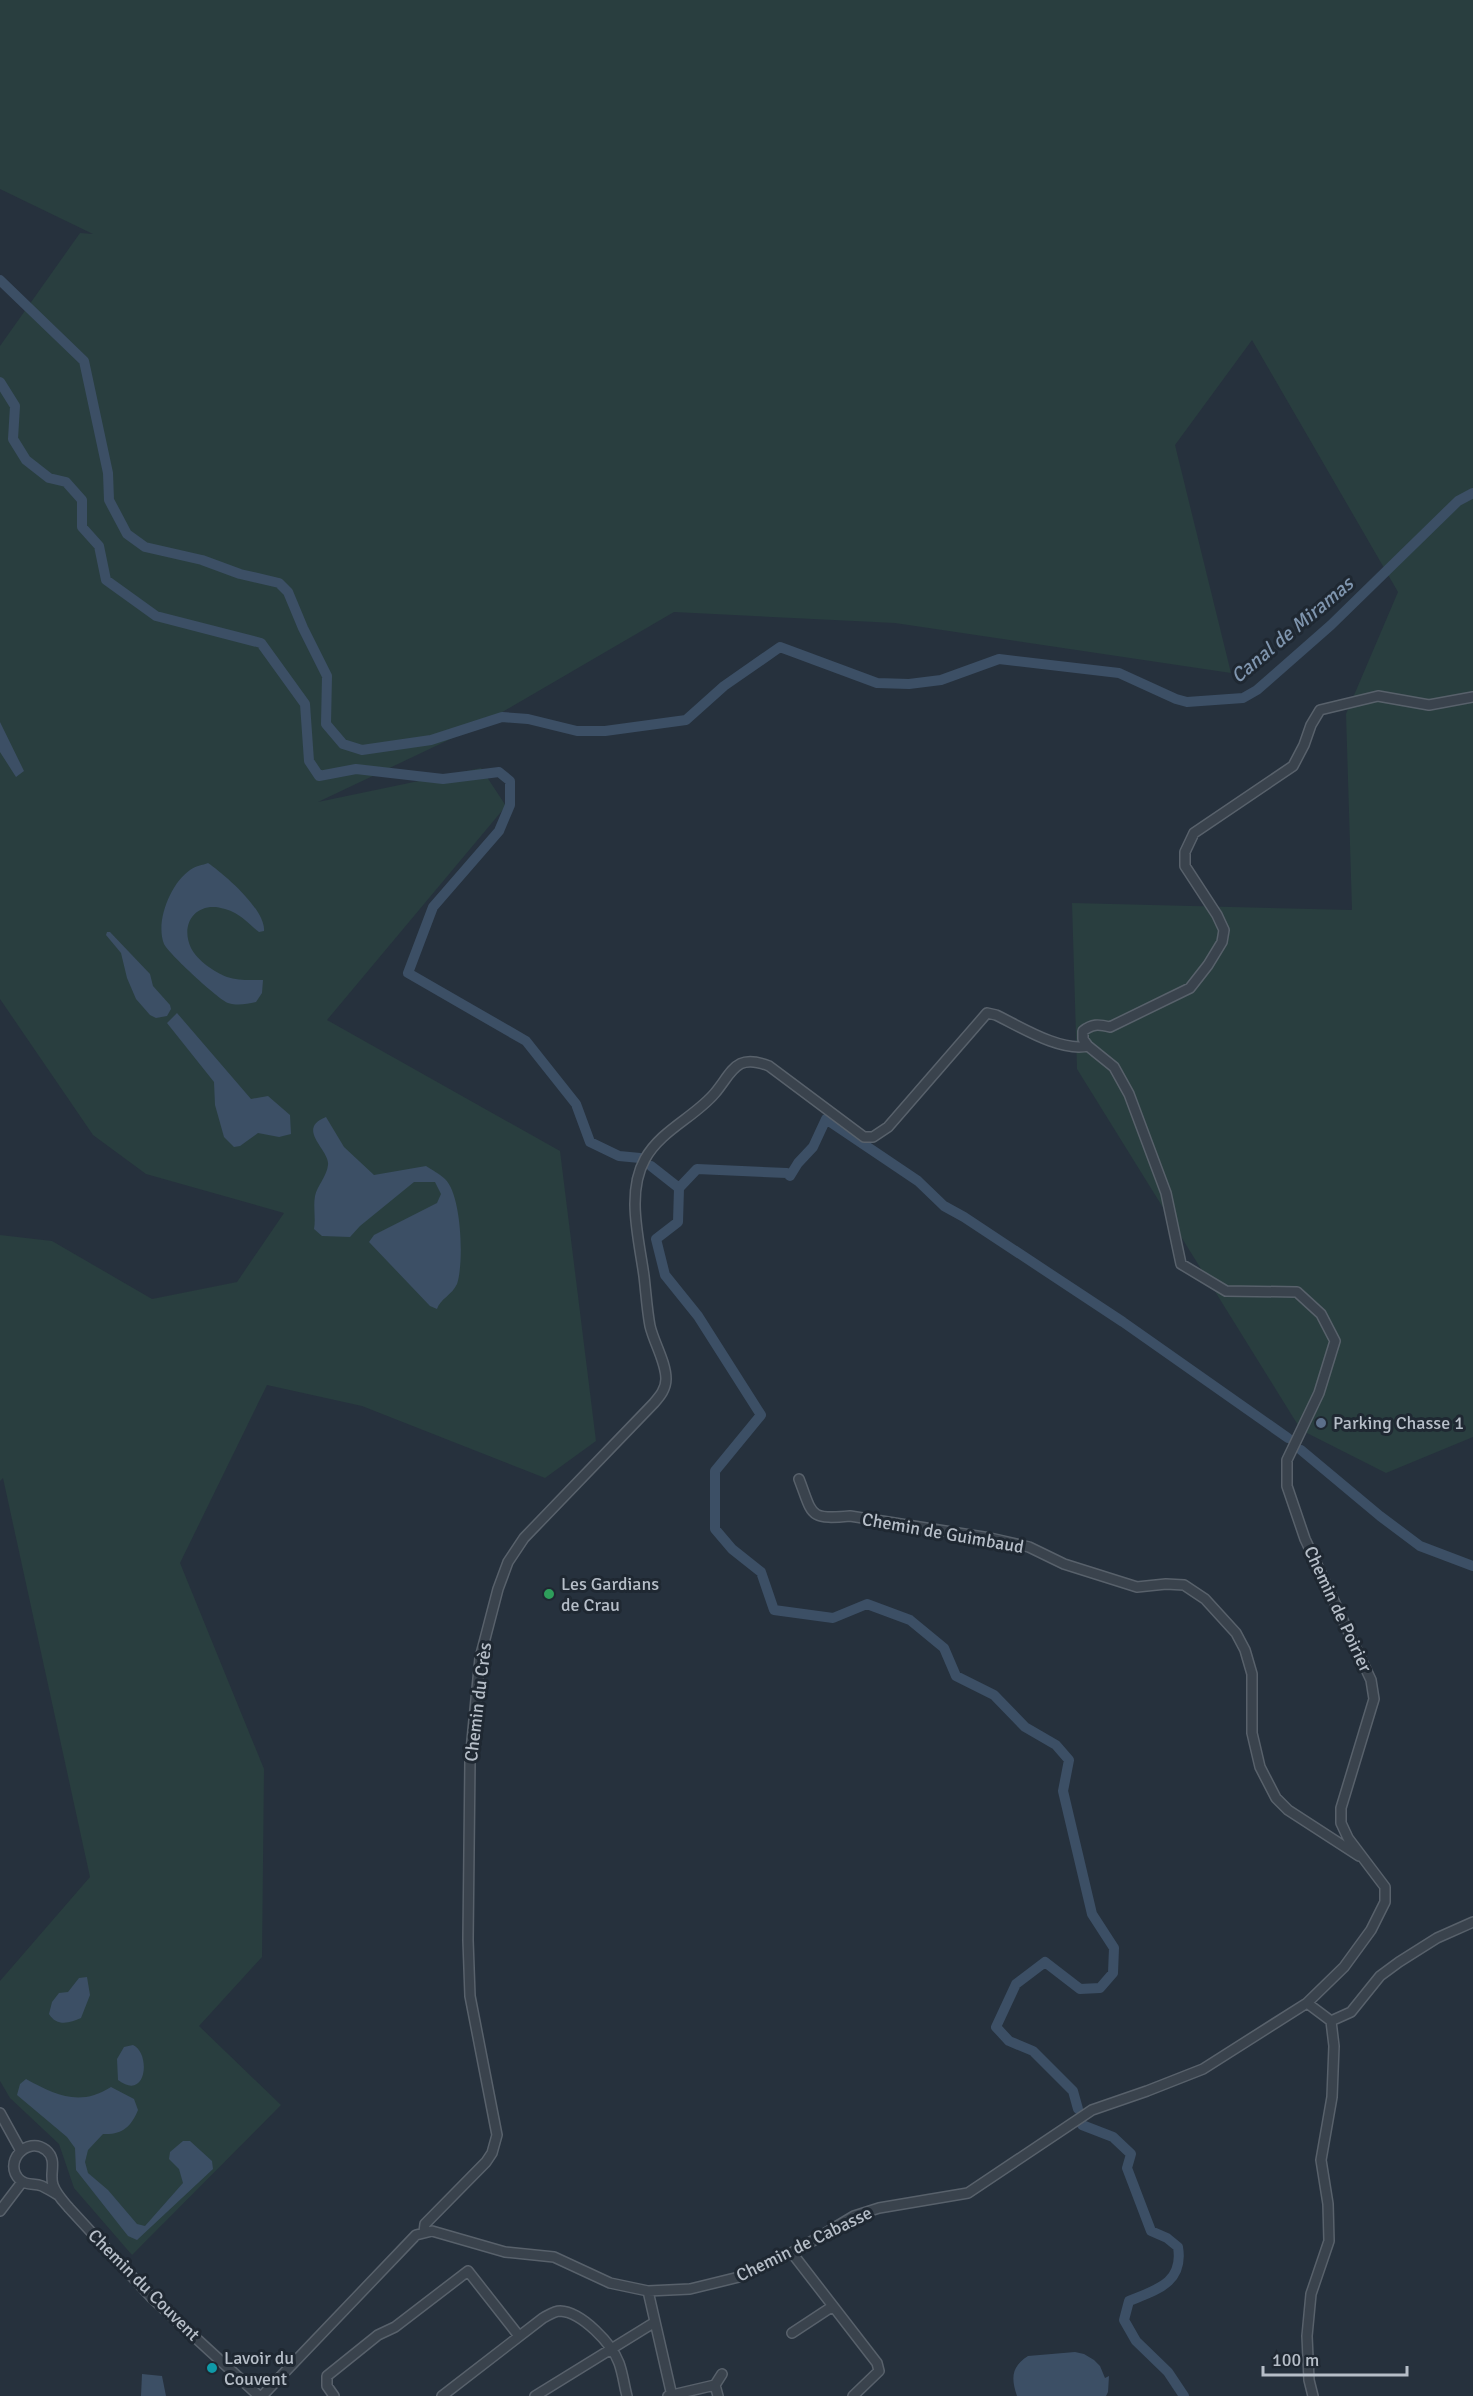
<svg xmlns="http://www.w3.org/2000/svg" width="1473" height="2396" viewBox="0 0 1473 2396" font-family="Signika,sans-serif">
	<style>
		.green { fill: #293e3f }
		.water { fill: #3c4f65 }
		.lines { fill: none; stroke-linecap: round; stroke-linejoin: round }
		.canal { stroke: #3c4f65; stroke-width: 10 }
		.street-casing { stroke: #58616b; stroke-width: 12 }
		.street { stroke: #3a434d; stroke-width: 9 }
		.service-dot { fill: #5c6f8a; stroke: #1f2832; stroke-width: 2 }
		.leisure-dot { fill: #2e9e5b; stroke: #1f2832; stroke-width: 2 }
		.culture-dot { fill: #0f9aa8; stroke: #1f2832; stroke-width: 2 }
		.labels { text-anchor: middle; dominant-baseline: central; stroke-width: 6; stroke-linejoin: round; paint-order: stroke }
		.poi-label { font-size: 18px; fill: #b6bec8; stroke: #1f2832; text-anchor: start }
		.street-label { font-size: 18px; fill: #b6bec8; stroke: #1f2832 }
		.water-label { font-size: 20px; font-style: italic; fill: #7f95ae; stroke: #1f2832 }
	</style>
	<rect width="100%" height="100%" fill="#26313d"/>
	<path class="green" d="M 0,0 L 1473,0 L 1473,1437 L 1386,1473 L 1301,1430 L 1077,1069 L 1072,903 L 1352,910 L 1346,714 L 1398,592 L 1252,340 L 1175,445 L 1231,673 L 895,623 L 674,612 L 480,725 L 318,802 L 481,768 L 506,806 L 327,1020 L 560,1151 L 596,1441 L 545,1478 L 362,1406 L 267,1385 L 180,1563 L 264,1769 L 262,1957 L 199,2026 L 281,2105 L 132,2255 L 74,2188 L 59,2144 L 10,2098 L 0,2081 L 0,1981 L 90,1877 L 3,1478 L 0,1481 L 0,1235 L 52,1241 L 152,1299 L 237,1282 L 284,1213 L 146,1174 L 93,1135 L 0,999 L 0,346 L 80,233 L 93,234 L 0,189 Z"/>
	<path class="water" d="M 0,722 L 24,771 L 16,777 L 0,752 Z
		M 208,863 C 224,874 266,910 264,931 L 259,932 C 247,923 242,914 225,909 C 198,900 179,922 191,948 C 197,960 214,972 227,977 C 238,981 252,980 263,980 L 262,993 L 256,1002 C 246,1004 238,1006 228,1003 C 218,999 169,954 164,944 C 155,921 171,883 190,870 C 195,866 203,865 208,863 Z
		M 107,932 L 110,932 L 150,974 L 153,986 L 170,1005 L 171,1009 L 167,1016 L 156,1018 L 150,1015 L 136,999 L 127,978 L 121,953 L 106,935 Z
		M 177,1013 L 251,1099 L 268,1096 L 290,1115 L 291,1134 L 279,1137 L 258,1133 L 240,1146 L 234,1147 L 224,1137 L 215,1105 L 214,1082 L 167,1023 Z
		M 326,1117 L 344,1147 L 374,1175 L 426,1166 C 432,1170 440,1174 445,1179 C 462,1195 464,1264 457,1284 C 452,1295 440,1299 437,1309 L 430,1306 L 369,1242 L 374,1235 L 437,1203 L 441,1194 L 435,1182 L 414,1182 L 360,1226 L 350,1237 L 322,1236 L 314,1229 C 316,1218 313,1208 315,1196 C 317,1186 327,1176 328,1165 C 330,1150 295,1129 326,1117 Z
		M 87,1977 L 90,1995 L 81,2018 C 70,2023 57,2027 49,2014 L 52,2002 L 59,1993 L 68,1992 L 79,1978 Z
		M 133,2045 C 151,2053 147,2102 118,2080 L 117,2059 L 124,2047 Z
		M 26,2079 C 55,2095 80,2107 111,2087 L 134,2099 L 138,2110 C 131,2127 122,2135 103,2134 L 88,2150 L 85,2162 L 88,2173 L 108,2190 L 137,2224 L 145,2226 L 183,2183 L 179,2169 L 169,2159 L 170,2152 L 183,2141 L 190,2141 L 212,2161 L 213,2169 L 137,2240 L 128,2236 L 76,2170 L 75,2148 L 67,2137 L 17,2095 L 20,2084 Z
		M 1075,2352 L 1084,2354 L 1094,2360 L 1100,2366 L 1105,2378 L 1109,2376 L 1108,2392 L 1106,2396 L 1017,2396 C 1011,2378 1011,2367 1028,2356 Z
		M 142,2374 L 162,2376 L 166,2396 L 141,2396 Z"/>
	<g class="lines">
		<path class="canal" d="M 0,280 L 84,361 L 108,473 L 109,500 L 127,534 L 145,547 L 202,560 L 240,574 L 279,583 L 288,592 L 303,628 L 327,676 L 326,724 L 343,744 L 362,750 L 431,740 L 502,717 L 528,719 L 577,731 L 605,731 L 686,720 L 724,686 L 780,647 L 877,683 L 909,684 L 941,680 L 999,659 L 1119,673 L 1176,699 L 1187,702 L 1243,698 L 1257,690 L 1331,625 L 1458,501 L 1473,493
			M 0,382 L 15,406 L 13,439 L 26,460 L 49,478 L 66,482 L 82,500 L 82,527 L 99,546 L 106,580 L 156,616 L 261,643 L 305,704 L 309,761 L 319,776 L 356,769 L 443,779 L 499,772 L 510,781 L 510,805 L 499,831 L 433,907 L 408,973 L 526,1041 L 576,1104 L 590,1142 L 619,1156 L 640,1158
			M 651,1166 L 679,1188 L 678,1222 L 656,1239 L 665,1275 L 698,1316 L 761,1415 L 715,1471 L 715,1529 L 732,1549 L 761,1572 L 774,1610 L 833,1618 L 867,1604 L 910,1620 L 944,1648 L 956,1676 L 994,1695 L 1025,1727 L 1056,1745 L 1069,1760 L 1063,1791 L 1092,1914 L 1114,1948 L 1113,1973 L 1100,1988 L 1080,1989 L 1045,1962 L 1016,1984 L 996,2027 L 1009,2041 L 1033,2051 L 1073,2091 L 1078,2109
			M 679,1188 L 697,1169 L 787,1173 L 790,1176 L 798,1163 L 813,1147 L 826,1119 L 918,1181 L 944,1206 L 964,1217 L 1123,1322 L 1288,1438
			M 1301,1450 L 1380,1516 L 1420,1546 L 1473,1566
			M 1082,2125 L 1113,2137 L 1131,2154 L 1127,2168 L 1151,2231 L 1167,2238 L 1178,2247 C 1184,2283 1156,2290 1129,2301 L 1124,2320 L 1136,2341 L 1168,2372 L 1184,2396"/>
		<defs>
			<path id="street" d="M 799,1479 C 813,1515 808,1520 850,1516 L 990,1538 L 1029,1547 L 1064,1564 L 1137,1587 L 1166,1584 L 1184,1585 L 1205,1599 L 1236,1633 L 1245,1650 L 1252,1674 L 1252,1733 L 1260,1767 L 1276,1798 L 1288,1810 L 1359,1856
				M 1307,2003 L 1344,1967 L 1371,1930 L 1385,1902 L 1385,1887 L 1348,1838 L 1341,1823 L 1341,1808 L 1374,1699 L 1371,1680 L 1305,1539 L 1287,1486 L 1287,1460 L 1319,1393 L 1335,1341 L 1321,1314 L 1297,1292 L 1226,1291 L 1181,1264 L 1166,1193 L 1129,1094 L 1114,1067 L 1088,1046 L 1083,1039 L 1083,1031 C 1092,1024 1098,1024 1110,1027 L 1190,988 L 1208,965 L 1222,942 L 1224,930 L 1217,915 L 1185,866 L 1185,852 L 1194,833 L 1293,766 L 1304,745 L 1311,725 L 1320,710 L 1378,696 L 1429,705 L 1473,697
				M 1331,2021 L 1351,2012 L 1380,1976 L 1399,1962 L 1437,1938 L 1473,1922
				M 0,2113 L 21,2151
				M 58,2195 C 53,2192 48,2189 42,2186 C 34,2183 27,2186 20,2180 C 2,2163 27,2135 46,2150 C 58,2160 49,2173 53,2185 C 56,2194 63,2201 69,2208 L 151,2297 L 259,2396
				M 0,2211 L 22,2182
				M 424,2232 L 425,2224 L 486,2162 L 492,2153 L 497,2135 L 470,1996 L 468,1940 L 470,1761 L 480,1658 L 498,1589 L 508,1562 L 524,1538 L 654,1403 C 660,1396 666,1389 666,1379 C 666,1362 654,1343 650,1326 C 647,1310 646,1293 644,1276 C 639,1239 626,1193 645,1159 C 661,1130 695,1117 715,1093 C 733,1071 736,1053 769,1066 L 864,1137 L 873,1137 L 888,1127 L 987,1013 L 996,1015 C 1021,1027 1060,1052 1088,1046
				M 792,2253 L 877,2363 L 879,2371 L 853,2396
				M 648,2291 L 672,2396
				M 792,2333 L 833,2306
				M 262,2396 L 416,2235 L 432,2231 L 505,2252 L 554,2257 L 610,2283 L 648,2291 L 690,2289 L 743,2276 L 799,2249 L 854,2216 L 879,2208 L 968,2193 L 1092,2110 L 1147,2091 L 1203,2069 L 1307,2003 L 1331,2021
				M 334,2396 L 327,2386 L 327,2376 L 378,2335 L 395,2327 L 468,2271 L 519,2336
				M 442,2396 L 543,2318 C 549,2315 554,2311 560,2311 C 582,2312 612,2344 619,2363 C 623,2374 624,2385 627,2396
				M 535,2396 L 655,2322
				M 668,2396 L 715,2385
				M 718,2396 L 715,2385 L 722,2374
				M 1313,2396 L 1309,2380 L 1307,2336 L 1311,2294 L 1329,2241 L 1328,2204 L 1321,2160 L 1332,2097 L 1334,2046 L 1331,2021"/>
		</defs>
		<use href="#street" class="street-casing"/>
		<use href="#street" class="street"/>
	</g>
	<circle class="service-dot" cx="1321" cy="1423" r="6"/>
	<circle class="leisure-dot" cx="549" cy="1594" r="6"/>
	<circle class="culture-dot" cx="212" cy="2368" r="6"/>
	<g class="labels">
		<g class="poi-label">
			<text x="1333" y="1423">Parking Chasse 1</text>
			<text x="561" y="1584">Les Gardians<tspan x="561" dy="21">de Crau</tspan></text>
			<text x="224" y="2358">Lavoir du<tspan x="224" dy="21">Couvent</tspan></text>
		</g>
		<g class="street-label">
			<text transform="translate(943 1533) rotate(10)">Chemin de Guimbaud</text>
			<text transform="translate(1338 1609) rotate(65)">Chemin de Poirier</text>
			<text transform="translate(478 1702) rotate(-83)">Chemin du Crès</text>
			<text transform="translate(804 2244) rotate(-26)">Chemin de Cabasse</text>
			<text transform="translate(144 2285) rotate(45)">Chemin du Couvent</text>
		</g>
		<g class="water-label">
			<text transform="translate(1292 630) rotate(-40)">Canal de Miramas</text>
		</g>
	</g>
	<path d="M1263 2366v9h144v-9" fill="none" stroke="#b6bec8" stroke-width="3"/>
	<text x="1272" y="2366" font-size="18" fill="#b6bec8" stroke="#1f2832" stroke-width="4.5" paint-order="stroke">100 m</text>
</svg>
